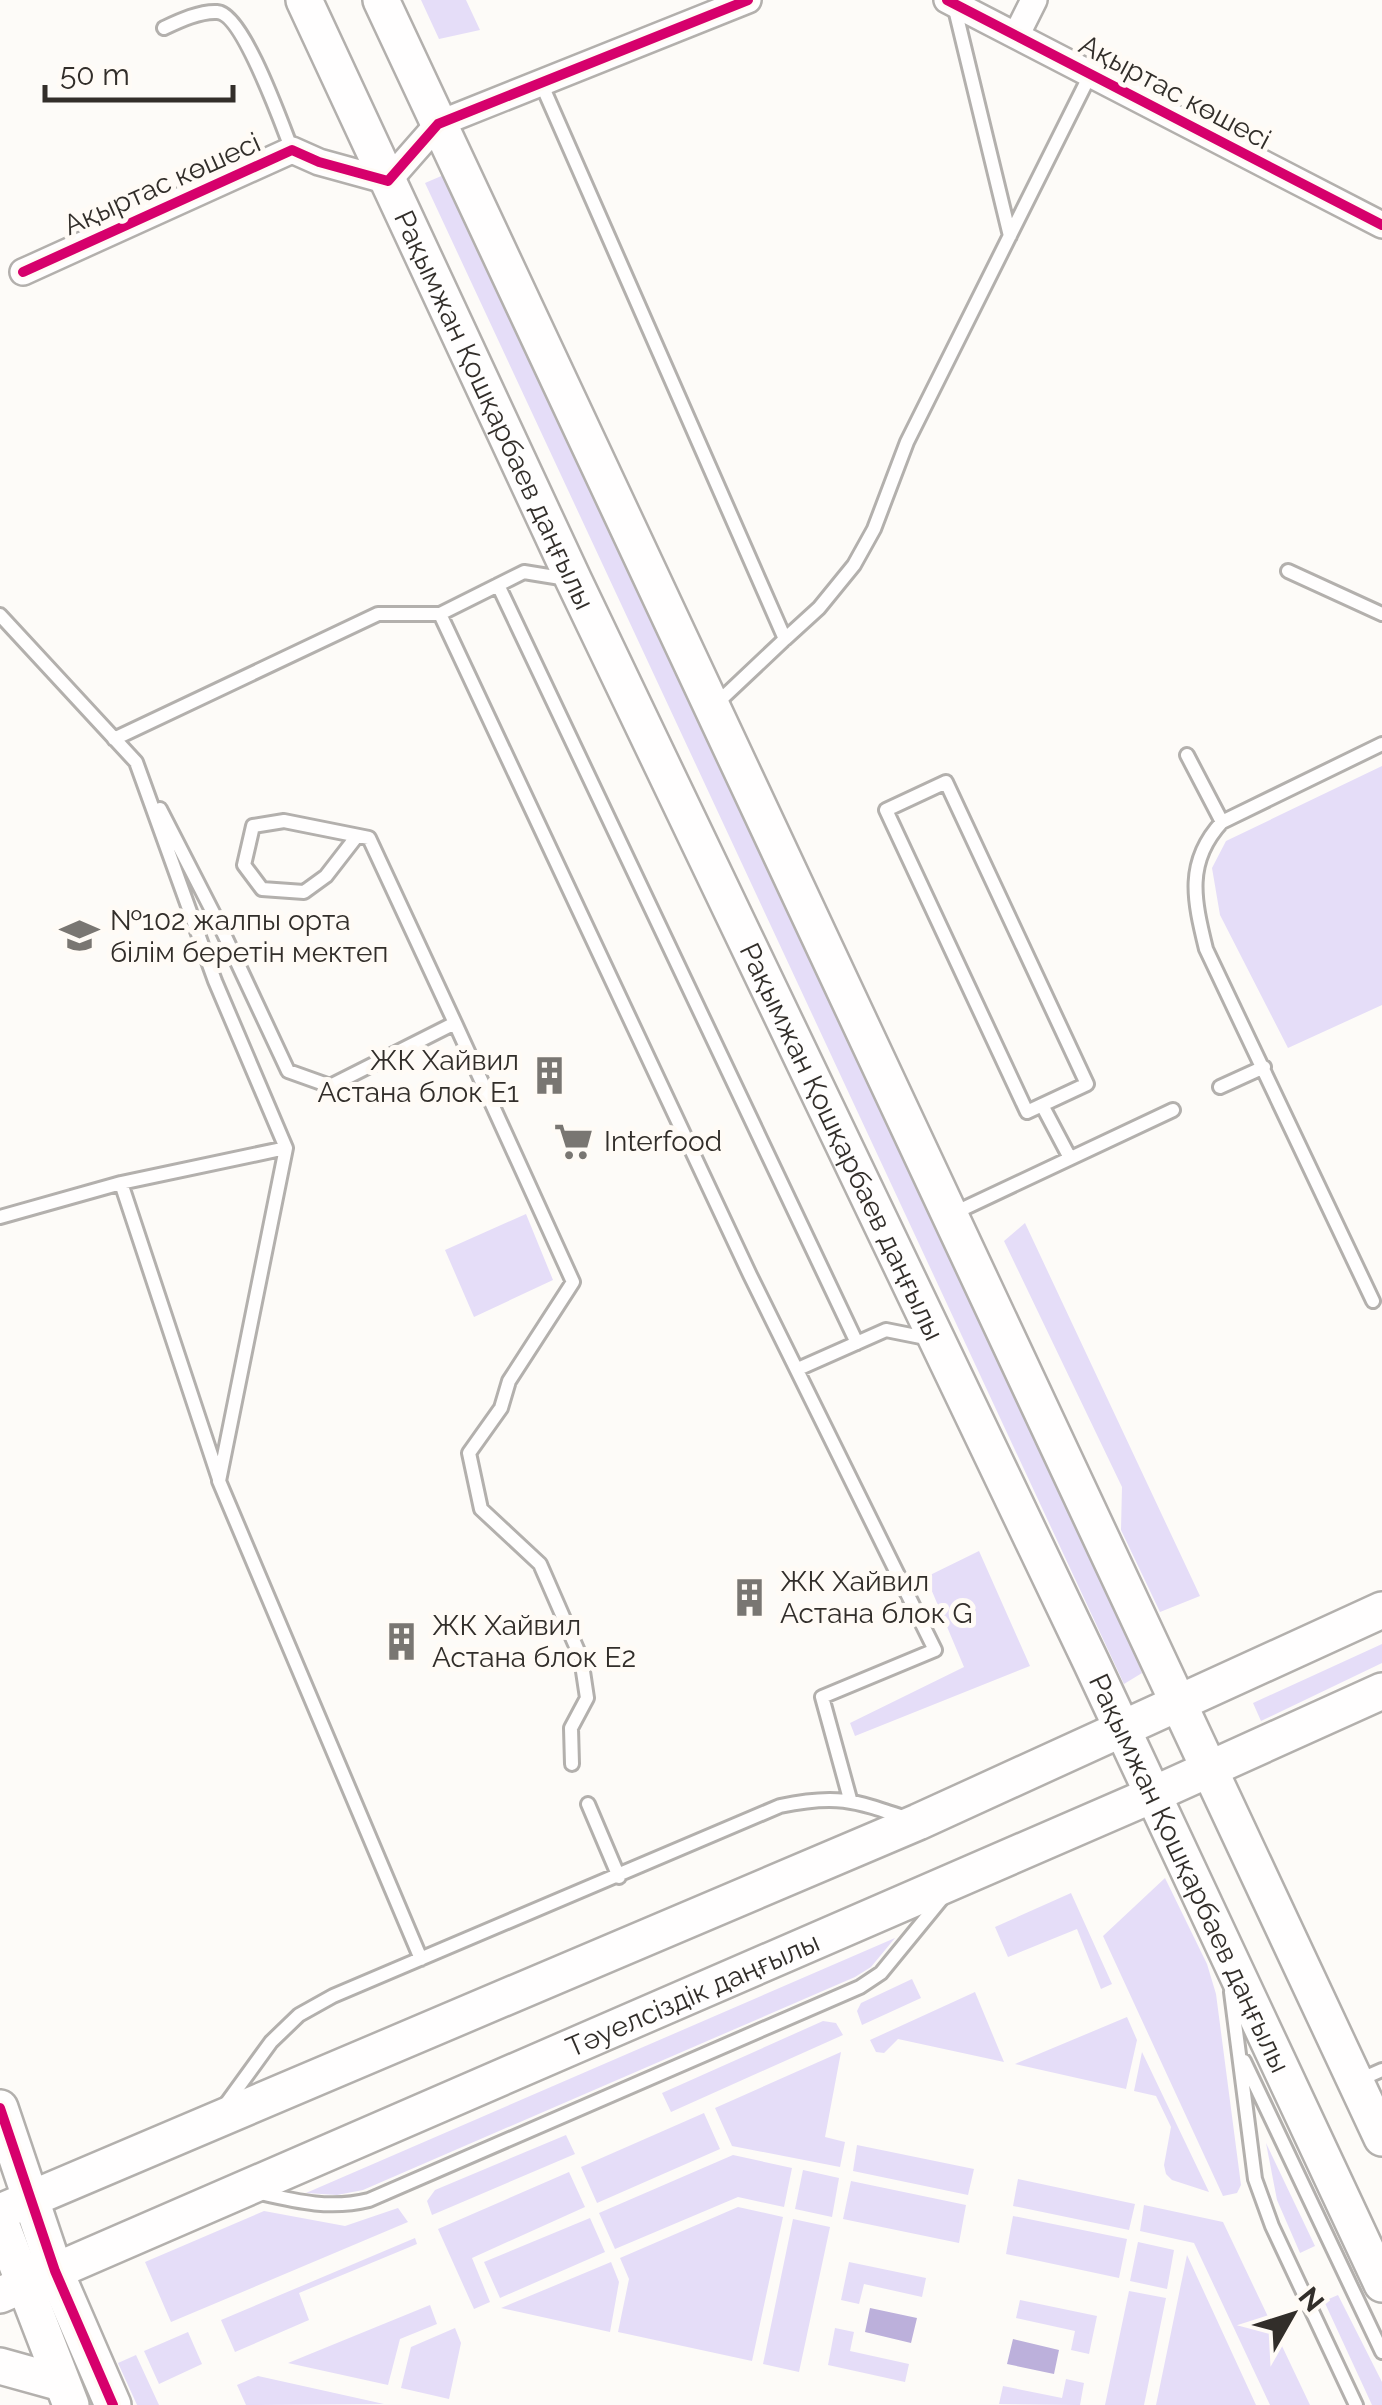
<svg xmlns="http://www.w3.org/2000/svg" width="1382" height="2405" viewBox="0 0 1382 2405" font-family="Raleway,sans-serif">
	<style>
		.green { fill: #e5ddf8 }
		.water { fill: #bcb0db }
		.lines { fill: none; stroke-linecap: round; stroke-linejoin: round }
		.lane-casing { stroke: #b3b0ad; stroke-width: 18 }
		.street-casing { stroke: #b3b0ad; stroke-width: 30 }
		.secondary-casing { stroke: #b3b0ad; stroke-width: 40 }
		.lane { stroke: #fffefe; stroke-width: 12 }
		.street { stroke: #fffefe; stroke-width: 25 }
		.secondary { stroke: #fffefe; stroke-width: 35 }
		.cycleway-casing { stroke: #fffbf6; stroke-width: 16 }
		.cycleway { stroke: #d6006c; stroke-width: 10 }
		.labels { text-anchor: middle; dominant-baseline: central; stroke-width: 10; stroke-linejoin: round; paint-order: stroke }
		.street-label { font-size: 28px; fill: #322e2a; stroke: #fffbf6 }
		.poi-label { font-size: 28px; fill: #322e2a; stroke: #fffbf6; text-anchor: start }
	</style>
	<rect width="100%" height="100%" fill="#fdfbf8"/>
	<path class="green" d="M 421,0 L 466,0 L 480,30 L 439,39 Z
		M 446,174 L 1124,1626 L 1142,1673 L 1124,1684 L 425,183 Z
		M 1382,766 L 1382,1005 L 1288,1048 L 1220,915 L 1212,868 L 1226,841 Z
		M 526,1214 L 553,1280 L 474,1317 L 445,1250 Z
		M 1025,1223 L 1200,1596 L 1160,1612 L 1121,1530 L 1122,1487 L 1004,1241 Z
		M 979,1551 L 1030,1666 L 855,1736 L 850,1723 L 964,1667 L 926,1577 Z
		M 1382,1644 L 1382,1663 L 1261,1721 L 1253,1703 Z
		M 1165,1878 L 1207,1964 L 1216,1994 L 1241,2185 L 1237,2193 L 1223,2196 L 1103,1936 Z
		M 1071,1893 L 1112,1984 L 1101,1989 L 1077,1929 L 1008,1957 L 995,1927 Z
		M 895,1938 L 871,1967 L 855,1977 L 363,2190 L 337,2195 L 306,2193 Z
		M 912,1979 L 921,1998 L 862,2025 L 857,2011 L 861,2003 Z
		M 975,1992 L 1004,2062 L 898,2039 L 884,2053 L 876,2052 L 870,2040 Z
		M 1127,2017 L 1137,2040 L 1126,2089 L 1015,2064 Z
		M 823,2021 L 836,2023 L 843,2035 L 671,2112 L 662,2093 Z
		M 841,2052 L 825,2137 L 845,2142 L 840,2167 L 732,2146 L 715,2108 Z
		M 1142,2052 L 1209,2192 L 1172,2180 L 1166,2174 L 1164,2165 L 1171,2127 L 1156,2096 L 1134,2091 Z
		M 704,2113 L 720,2149 L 597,2203 L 581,2167 Z
		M 566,2135 L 575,2154 L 432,2215 L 427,2201 L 435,2190 Z
		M 1266,2143 L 1315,2246 L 1300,2253 L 1277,2200 Z
		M 857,2145 L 974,2169 L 968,2195 L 853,2171 Z
		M 733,2155 L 792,2168 L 784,2207 L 738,2197 L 615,2249 L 599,2213 Z
		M 803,2170 L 839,2178 L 832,2217 L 795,2209 Z
		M 569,2172 L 585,2207 L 472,2258 L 490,2302 L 474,2309 L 438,2229 Z
		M 1018,2179 L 1135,2204 L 1129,2230 L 1013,2206 Z
		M 851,2181 L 966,2205 L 959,2243 L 843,2219 Z
		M 1144,2205 L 1223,2222 L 1310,2405 L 1270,2405 L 1194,2243 L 1140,2231 Z
		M 738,2207 L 783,2217 L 752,2361 L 618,2332 L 629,2279 L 620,2258 Z
		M 398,2208 L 408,2222 L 171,2322 L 145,2262 L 264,2211 L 345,2226 Z
		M 1013,2216 L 1127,2239 L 1119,2278 L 1006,2254 Z
		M 590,2218 L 605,2252 L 500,2298 L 484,2262 Z
		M 793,2219 L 830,2227 L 799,2372 L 763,2364 Z
		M 415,2238 L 417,2244 L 299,2293 L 309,2320 L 235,2352 L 221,2320 Z
		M 1138,2242 L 1174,2250 L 1167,2289 L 1130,2281 Z
		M 1187,2255 L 1256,2405 L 1156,2405 Z
		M 611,2262 L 619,2282 L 610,2332 L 501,2308 Z
		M 849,2262 L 926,2278 L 922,2297 L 864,2284 L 859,2304 L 841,2300 Z
		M 1129,2291 L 1166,2298 L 1144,2405 L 1105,2405 Z
		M 1338,2295 L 1382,2382 L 1382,2405 L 1372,2405 L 1324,2301 Z
		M 1020,2300 L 1097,2316 L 1089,2354 L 1071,2350 L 1075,2331 L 1016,2318 Z
		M 430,2305 L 437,2324 L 400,2339 L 388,2385 L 288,2363 Z
		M 455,2328 L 461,2343 L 449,2399 L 401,2388 L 411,2347 Z
		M 835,2328 L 854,2332 L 850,2351 L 909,2364 L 905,2382 L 828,2365 Z
		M 188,2332 L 202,2364 L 159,2384 L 144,2351 Z
		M 136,2355 L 159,2405 L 137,2405 L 118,2363 Z
		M 258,2376 L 384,2404 L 246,2405 L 237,2385 Z
		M 1066,2379 L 1084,2383 L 1080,2405 L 999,2404 L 1003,2386 L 1062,2398 Z"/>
	<path class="water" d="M 870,2308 L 917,2318 L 911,2343 L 865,2332 Z
		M 1013,2339 L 1059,2350 L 1054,2374 L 1007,2364 Z"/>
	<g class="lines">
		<defs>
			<path id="lane" d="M 954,5 L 1010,236
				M 164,28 C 179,21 200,11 217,12 C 243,13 282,125 292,150
				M 541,83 L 785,639 L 714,706
				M 1288,571 L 1382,614
				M 567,579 L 524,572 L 440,614 L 750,1275 L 935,1650 L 822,1697 L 850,1799
				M 498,585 L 857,1343
				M 0,615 L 136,762 L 215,981 L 286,1148 L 219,1481 L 421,1959
				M 785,639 L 819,608 L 854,565 L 874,529 L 907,442 L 1091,73
				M 114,739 L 378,614 L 440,614
				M 1187,755 L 1222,822
				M 946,782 L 1087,1084 L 1027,1112 L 886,810 Z
				M 160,809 L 223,932 L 288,1071 L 330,1086 L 455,1023 L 369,838 L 284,821 L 253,826 L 244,865 L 262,889 L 304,892 L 326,876 L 357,836
				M 455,1023 L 573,1282 L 509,1381 L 501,1408 L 469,1453 L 481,1509 L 540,1564 L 581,1658 L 587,1698 L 571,1728 L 572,1764
				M 1220,1087 L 1264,1067
				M 1042,1105 L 1070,1158
				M 121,1183 L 286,1148
				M 952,1214 L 1173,1110
				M 0,1217 L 121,1183 L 219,1479
				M 1373,1301 L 1206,949 C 1194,900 1185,862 1222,822 L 1382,744
				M 798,1369 L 886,1330 L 931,1339
				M 588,1804 L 619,1877
				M 1231,1992 L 1255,2179 L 1272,2226 L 1356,2405
				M 1244,2061 L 1382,2352
				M 1357,2081 L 1382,2070
				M 226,2104 L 271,2042 L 299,2015 L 333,1996 L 780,1806 C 836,1794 853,1800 906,1818
				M 256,2192 C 295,2201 329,2210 369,2200 L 860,1987 L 881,1973 L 944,1896"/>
			<path id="street" d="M 947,0 L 1382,225
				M 1017,34 L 1034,0
				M 23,272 L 292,150 L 319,162 L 388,181 L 438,124 L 748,0"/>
			<g id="secondary">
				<path id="s1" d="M 304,0 L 574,581 L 1091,1662 L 1382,2284"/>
				<path d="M 381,0 L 1382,2138"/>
				<path d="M 0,2108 L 55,2271 L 113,2405"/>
				<path d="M 0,2212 L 918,1822 L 1382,1610"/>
				<path d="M 0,2221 L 71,2405"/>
				<path id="s2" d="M 0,2295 L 1152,1795 L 1382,1691"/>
				<path d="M 0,2366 L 61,2383"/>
			</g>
		</defs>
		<use href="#lane" class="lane-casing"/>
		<use href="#street" class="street-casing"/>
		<use href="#secondary" class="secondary-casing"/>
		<use href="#lane" class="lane"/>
		<use href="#street" class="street"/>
		<use href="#secondary" class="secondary"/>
		<defs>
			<path id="cycleway" d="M 947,0 L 1382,225
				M 23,272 L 292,150 L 319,162 L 388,181 L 438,124 L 748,0
				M 0,2108 L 55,2271 L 113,2405"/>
		</defs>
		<use href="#cycleway" class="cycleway-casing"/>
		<use href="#cycleway" class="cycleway"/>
	</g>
	<defs>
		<symbol id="school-bare" viewBox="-9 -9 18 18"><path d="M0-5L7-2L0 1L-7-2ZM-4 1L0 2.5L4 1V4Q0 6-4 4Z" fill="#797672" stroke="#fffbf6" stroke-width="2.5" paint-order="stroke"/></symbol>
		<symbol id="building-bare" viewBox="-9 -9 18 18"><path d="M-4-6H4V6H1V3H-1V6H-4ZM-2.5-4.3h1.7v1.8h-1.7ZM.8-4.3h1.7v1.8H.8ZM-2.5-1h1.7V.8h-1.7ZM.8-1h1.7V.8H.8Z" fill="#797672" stroke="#fffbf6" stroke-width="2.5" paint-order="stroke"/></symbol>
		<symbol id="supermarket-bare" viewBox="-9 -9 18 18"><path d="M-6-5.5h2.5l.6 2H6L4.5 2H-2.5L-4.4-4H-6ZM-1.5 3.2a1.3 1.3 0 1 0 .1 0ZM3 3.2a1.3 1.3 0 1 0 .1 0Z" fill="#797672" stroke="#fffbf6" stroke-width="2.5" paint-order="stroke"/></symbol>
	</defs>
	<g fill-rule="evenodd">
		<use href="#school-bare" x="52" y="908" width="55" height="55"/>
		<use href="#building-bare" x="522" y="1048" width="55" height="55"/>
		<use href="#supermarket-bare" x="546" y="1114" width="55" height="55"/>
		<use href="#building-bare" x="722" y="1570" width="55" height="55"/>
		<use href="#building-bare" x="374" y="1614" width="55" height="55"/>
	</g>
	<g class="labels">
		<g class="street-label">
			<text transform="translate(1175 92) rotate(28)">Ақыртас көшесі</text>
			<text transform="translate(162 184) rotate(-24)">Ақыртас көшесі</text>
			<text stroke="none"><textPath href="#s1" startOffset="452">Рақымжан Қошқарбаев даңғылы</textPath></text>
			<text stroke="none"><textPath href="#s1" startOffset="1262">Рақымжан Қошқарбаев даңғылы</textPath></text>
			<text stroke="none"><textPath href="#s1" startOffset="2072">Рақымжан Қошқарбаев даңғылы</textPath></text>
			<text stroke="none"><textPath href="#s2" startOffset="755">Тәуелсіздік даңғылы</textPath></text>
		</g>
		<g class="poi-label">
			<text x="110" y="920">№102 жалпы орта<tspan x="110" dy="32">білім беретін мектеп</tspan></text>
			<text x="519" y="1060" text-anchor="end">ЖК Хайвил<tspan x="519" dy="32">Астана блок E1</tspan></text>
			<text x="604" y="1141">Interfood</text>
			<text x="780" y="1581">ЖК Хайвил<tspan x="780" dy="32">Астана блок G</tspan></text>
			<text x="432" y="1625">ЖК Хайвил<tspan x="432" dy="32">Астана блок E2</tspan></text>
		</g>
	</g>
	<g transform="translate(1292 2315) rotate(51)" stroke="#fffbf6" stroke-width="8" paint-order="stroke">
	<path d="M0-8L18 38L0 25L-18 38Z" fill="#322e2a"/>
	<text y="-15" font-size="28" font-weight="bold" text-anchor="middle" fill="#322e2a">N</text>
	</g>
	<path d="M45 85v15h188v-15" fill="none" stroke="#322e2a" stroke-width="5"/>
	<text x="60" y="85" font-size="30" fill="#322e2a" stroke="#fffbf6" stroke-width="8" paint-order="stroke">50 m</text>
</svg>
